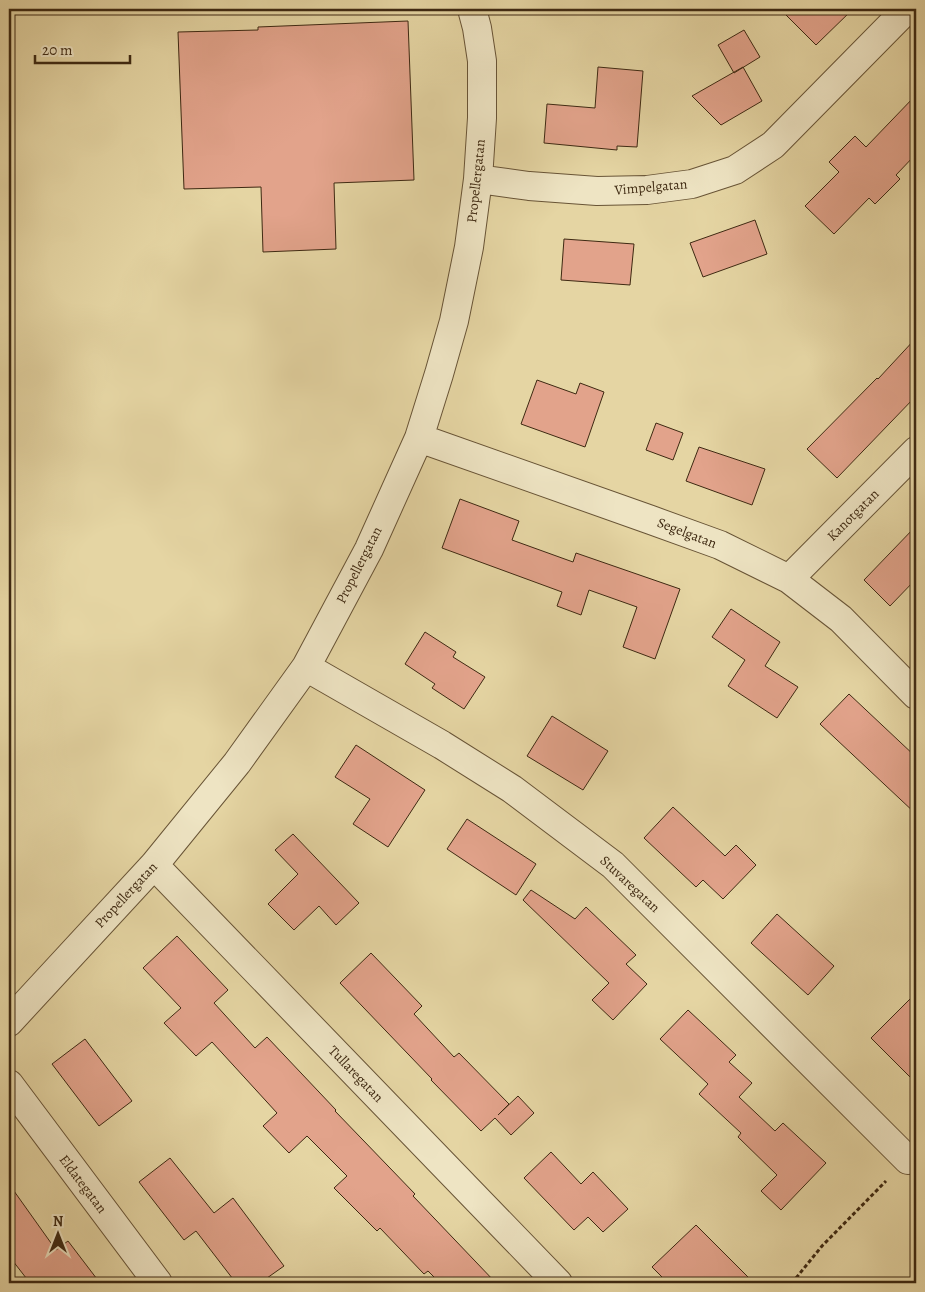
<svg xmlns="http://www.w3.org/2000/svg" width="925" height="1292" viewBox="0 0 925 1292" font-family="Alegreya,serif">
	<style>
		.building { fill: #e2a38b; stroke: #3e2912 }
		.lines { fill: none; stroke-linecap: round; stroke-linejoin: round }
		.street-casing { stroke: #685436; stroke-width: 30 }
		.path { stroke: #3e2912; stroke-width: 3; stroke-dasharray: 4 2.5; stroke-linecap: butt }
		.street { stroke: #eee4c3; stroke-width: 28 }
		.labels { text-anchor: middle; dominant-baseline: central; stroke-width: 4.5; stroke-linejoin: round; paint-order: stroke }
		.street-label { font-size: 14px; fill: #3e2912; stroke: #eee4c3 }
	</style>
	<rect width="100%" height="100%" fill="#e5d5a3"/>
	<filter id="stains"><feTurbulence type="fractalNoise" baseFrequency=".004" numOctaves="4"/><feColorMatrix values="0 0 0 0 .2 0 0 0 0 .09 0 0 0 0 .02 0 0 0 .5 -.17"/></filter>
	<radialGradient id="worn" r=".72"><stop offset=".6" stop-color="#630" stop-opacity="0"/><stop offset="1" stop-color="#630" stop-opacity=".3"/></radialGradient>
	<path class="building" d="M 780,9 L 853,9 L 816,45 Z
		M 408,21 L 414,180 L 334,183 L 336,249 L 263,252 L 261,187 L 184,189 L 178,32 L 258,30 L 258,27 Z
		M 744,30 L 760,57 L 734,73 L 718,45 Z
		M 598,67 L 643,71 L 637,147 L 617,146 L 617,150 L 544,143 L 547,104 L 595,108 Z
		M 743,67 L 762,101 L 721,125 L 692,96 Z
		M 916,95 L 916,154 L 896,175 L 900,179 L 875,204 L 869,198 L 834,234 L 805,206 L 839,172 L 829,162 L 855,136 L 866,147 Z
		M 755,220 L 767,254 L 703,277 L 690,243 Z
		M 564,239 L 634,244 L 630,285 L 561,280 Z
		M 916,338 L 916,396 L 837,478 L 807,449 L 877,378 L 878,379 Z
		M 537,380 L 576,394 L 580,383 L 604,392 L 585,447 L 521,424 Z
		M 656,423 L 683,433 L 673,460 L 646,450 Z
		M 699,447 L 765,469 L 752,505 L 686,481 Z
		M 460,499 L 519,521 L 512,540 L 573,562 L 576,553 L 680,589 L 655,659 L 623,647 L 637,607 L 589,590 L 581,615 L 557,606 L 562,592 L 442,548 Z
		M 916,526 L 916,579 L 890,606 L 864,580 Z
		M 731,609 L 780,642 L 765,666 L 798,687 L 777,718 L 728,686 L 745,660 L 712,637 Z
		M 425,632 L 456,652 L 453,657 L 485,677 L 464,709 L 432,688 L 435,684 L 405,664 Z
		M 849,694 L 916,757 L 916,814 L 820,724 Z
		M 552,716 L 608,751 L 583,790 L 527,756 Z
		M 356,745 L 425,790 L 388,847 L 353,824 L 370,799 L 335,777 Z
		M 673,807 L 725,856 L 736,845 L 756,865 L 723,899 L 703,880 L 696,887 L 644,838 Z
		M 467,819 L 536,864 L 516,895 L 447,849 Z
		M 293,834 L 359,903 L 336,925 L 319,906 L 294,930 L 268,904 L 298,874 L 275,850 Z
		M 531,890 L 575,919 L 586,907 L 636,955 L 626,964 L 647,984 L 613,1020 L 592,1000 L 609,983 L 523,900 Z
		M 777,914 L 834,966 L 808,995 L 751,943 Z
		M 177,936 L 228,990 L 214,1003 L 255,1048 L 267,1037 L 336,1110 L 335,1111 L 415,1194 L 413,1196 L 496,1283 L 440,1283 L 428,1271 L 424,1274 L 380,1228 L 377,1231 L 334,1188 L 347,1176 L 307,1136 L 289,1153 L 263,1126 L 277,1113 L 212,1042 L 196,1056 L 164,1023 L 181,1008 L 143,968 Z
		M 371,953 L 422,1006 L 414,1014 L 454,1057 L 459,1053 L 509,1104 L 498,1115 L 518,1096 L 534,1113 L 511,1135 L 495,1118 L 481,1131 L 431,1080 L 432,1079 L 340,983 Z
		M 916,993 L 916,1083 L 871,1038 Z
		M 688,1010 L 736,1055 L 729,1062 L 752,1083 L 739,1097 L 775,1131 L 783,1123 L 826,1163 L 781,1210 L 761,1191 L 777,1175 L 738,1137 L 741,1133 L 699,1094 L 708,1084 L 660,1039 Z
		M 85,1039 L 132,1101 L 99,1126 L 52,1064 Z
		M 551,1152 L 581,1184 L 593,1172 L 628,1209 L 603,1232 L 588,1217 L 574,1230 L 524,1178 Z
		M 170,1158 L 214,1213 L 233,1198 L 284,1266 L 260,1283 L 236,1283 L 196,1231 L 184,1240 L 139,1182 Z
		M 9,1184 L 56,1250 L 68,1241 L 100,1283 L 30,1283 L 9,1256 Z
		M 696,1225 L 754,1283 L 668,1283 L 652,1267 Z"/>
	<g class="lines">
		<defs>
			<path id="street" d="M 478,179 L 529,186 L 597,191 L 647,190 L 692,184 L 735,170 L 773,145 L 907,9
				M 419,438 L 651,520 L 720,545 L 789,579 L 841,619 L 916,695
				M 789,579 L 916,451
				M 306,667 L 442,745 L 512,789 L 613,865 L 908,1160
				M 154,865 L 558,1283
				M 9,1022 L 154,865 L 237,763 L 306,667 L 369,549 L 419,438 L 439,374 L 454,321 L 469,247 L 478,179 L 482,118 L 482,61 L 477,28 L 472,9
				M 9,1084 L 158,1283"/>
		</defs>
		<use href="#street" class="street-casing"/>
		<path class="path" d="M 792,1283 L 822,1246 L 886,1181"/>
		<use href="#street" class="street"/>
	</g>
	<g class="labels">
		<g class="street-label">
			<text transform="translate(476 181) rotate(-84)">Propellergatan</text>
			<text transform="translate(651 187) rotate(-5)">Vimpelgatan</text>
			<text transform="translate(853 515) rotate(-45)">Kanotgatan</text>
			<text transform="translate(687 533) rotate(21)">Segelgatan</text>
			<text transform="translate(359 565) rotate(-63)">Propellergatan</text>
			<text transform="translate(630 884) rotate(43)">Stuvaregatan</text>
			<text transform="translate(126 895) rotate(-47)">Propellergatan</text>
			<text transform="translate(356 1074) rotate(46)">Tullaregatan</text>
			<text transform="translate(83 1184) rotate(53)">Eldategatan</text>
		</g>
	</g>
	<rect width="925" height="1292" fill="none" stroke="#e5d5a3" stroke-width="30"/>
	<rect x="10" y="10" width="905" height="1272" fill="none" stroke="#3e2912" stroke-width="2.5"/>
	<rect x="15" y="15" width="895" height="1262" fill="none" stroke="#3e2912"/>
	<g transform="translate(58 1234)" stroke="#eee4c3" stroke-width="4" paint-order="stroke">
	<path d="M0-4L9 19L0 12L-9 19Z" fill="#3e2912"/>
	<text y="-8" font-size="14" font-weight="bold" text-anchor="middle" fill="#3e2912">N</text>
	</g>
	<path d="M35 55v8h95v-8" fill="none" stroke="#3e2912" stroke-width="2.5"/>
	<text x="42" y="55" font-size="15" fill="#3e2912" stroke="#eee4c3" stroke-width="4" paint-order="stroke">20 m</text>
	<rect width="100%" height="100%" filter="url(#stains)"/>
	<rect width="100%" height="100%" fill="url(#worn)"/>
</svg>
